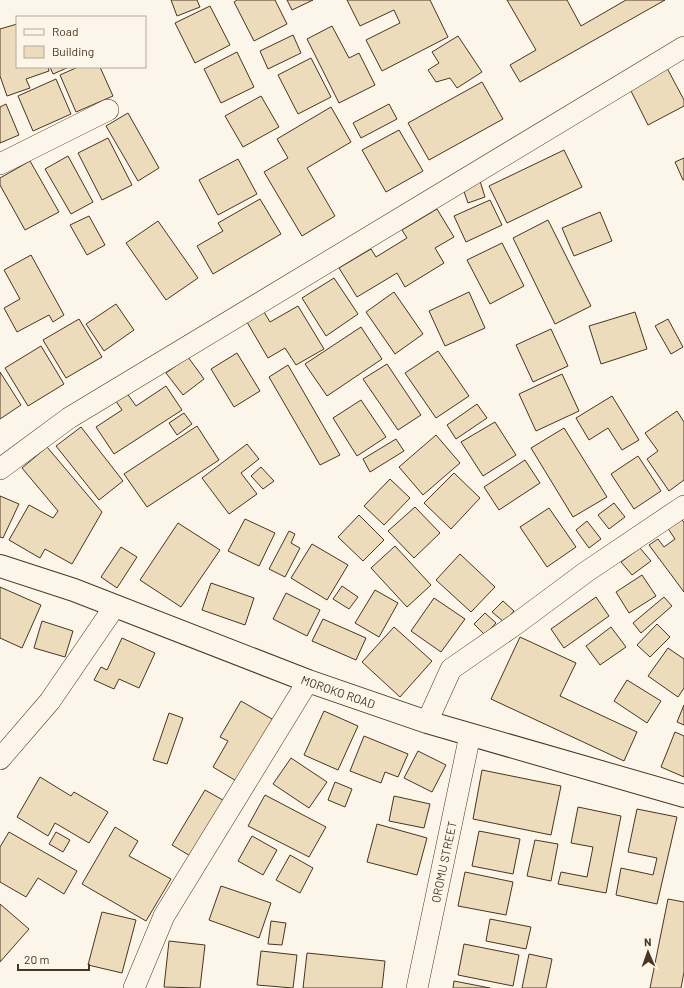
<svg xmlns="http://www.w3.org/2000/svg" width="684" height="988" viewBox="0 0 684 988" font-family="Barlow,sans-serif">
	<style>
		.building { fill: #ecdcbc; stroke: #4a3520 }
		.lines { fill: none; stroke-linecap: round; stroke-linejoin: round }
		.street-casing { stroke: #4a3520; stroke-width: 22 }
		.secondary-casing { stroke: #4a3520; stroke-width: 24 }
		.street { stroke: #fbf6e9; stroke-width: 21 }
		.secondary { stroke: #fbf6e9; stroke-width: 22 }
		.labels { text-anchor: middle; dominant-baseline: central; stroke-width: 3; stroke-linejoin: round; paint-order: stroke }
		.street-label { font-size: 12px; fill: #4a3520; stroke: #fbf6e9 }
	</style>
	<rect width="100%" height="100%" fill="#fbf6e9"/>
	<path class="building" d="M 171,0 L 197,0 L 200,7 L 177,16 Z
		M 237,0 L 275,0 L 287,24 L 254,41 L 234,2 Z
		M 287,0 L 313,0 L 292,10 Z
		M 347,0 L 430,0 L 448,37 L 382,71 L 366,40 L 400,23 L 394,10 L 360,26 Z
		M 507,0 L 567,0 L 581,26 L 626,0 L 665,0 L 520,82 L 510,65 L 536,50 Z
		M 210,6 L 230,45 L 195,63 L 175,23 Z
		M 17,24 L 17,67 L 48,67 L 49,71 L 26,79 L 30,88 L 7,96 L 0,76 L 0,29 Z
		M 332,26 L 349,58 L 359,53 L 375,85 L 339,103 L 307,39 Z
		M 293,35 L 301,53 L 268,69 L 260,51 Z
		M 458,36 L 482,72 L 457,88 L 450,78 L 436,82 L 428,70 L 439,63 L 432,52 Z
		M 237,52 L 254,87 L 221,103 L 204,69 Z
		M 311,58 L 331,97 L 298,114 L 278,75 Z
		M 50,67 L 69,67 L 53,74 Z
		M 78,67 L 100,67 L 113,96 L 76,112 L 60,75 Z
		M 667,68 L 684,100 L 684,106 L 648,125 L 629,87 Z
		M 56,79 L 71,114 L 33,131 L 18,96 Z
		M 482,82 L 503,119 L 429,160 L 408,123 Z
		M 261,96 L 279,127 L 243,147 L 225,116 Z
		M 6,104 L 19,135 L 0,143 L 0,107 Z
		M 389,104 L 397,119 L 361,138 L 353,123 Z
		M 331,107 L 351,142 L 307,168 L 335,216 L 302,236 L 264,172 L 288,158 L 277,139 Z
		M 128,113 L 159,168 L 138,181 L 106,126 Z
		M 399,130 L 423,171 L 386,192 L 362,150 Z
		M 108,138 L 132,185 L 102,200 L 78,153 Z
		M 564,150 L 582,187 L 507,223 L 489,186 Z
		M 68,156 L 93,202 L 71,214 L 45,169 Z
		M 684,158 L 684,180 L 683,180 L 675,162 Z
		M 238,159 L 257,194 L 218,215 L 199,180 Z
		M 30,161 L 59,212 L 25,230 L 0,185 L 0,178 Z
		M 479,178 L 485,197 L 468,203 L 461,183 Z
		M 260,199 L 281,234 L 213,274 L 197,246 L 223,231 L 218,223 Z
		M 490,200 L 502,225 L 466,242 L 454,216 Z
		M 437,209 L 454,237 L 435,248 L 444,263 L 405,287 L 397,273 L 357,297 L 339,268 L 371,249 L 376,257 L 407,238 L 402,230 Z
		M 600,212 L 612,241 L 574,256 L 562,228 Z
		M 89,216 L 105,245 L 87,255 L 70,225 Z
		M 548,220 L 591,306 L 555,324 L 513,238 Z
		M 158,221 L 198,278 L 166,300 L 126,243 Z
		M 502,243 L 524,286 L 490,304 L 467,260 Z
		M 31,255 L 64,315 L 53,322 L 49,315 L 17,332 L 4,308 L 20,299 L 4,270 Z
		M 334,278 L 358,314 L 326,336 L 302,298 Z
		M 394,292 L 423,334 L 395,354 L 366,312 Z
		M 469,292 L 485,328 L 445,346 L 429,311 Z
		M 116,304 L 134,330 L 104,351 L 86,324 Z
		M 298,306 L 324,349 L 296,365 L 285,348 L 268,358 L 244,317 L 261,307 L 270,322 Z
		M 635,312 L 647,349 L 601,364 L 589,326 Z
		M 79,319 L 102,357 L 66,378 L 43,340 Z
		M 668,319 L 683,347 L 671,354 L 655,326 Z
		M 361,327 L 382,359 L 327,396 L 305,364 Z
		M 551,329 L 568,366 L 533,382 L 516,345 Z
		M 41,346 L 64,384 L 28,406 L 5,368 Z
		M 438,351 L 469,396 L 436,418 L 405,373 Z
		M 237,353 L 260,391 L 234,407 L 211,369 Z
		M 188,357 L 204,379 L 183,395 L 166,373 Z
		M 387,364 L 421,415 L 398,430 L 363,379 Z
		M 288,365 L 340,455 L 320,465 L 269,377 Z
		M 0,372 L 21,405 L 0,419 Z
		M 562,374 L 579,411 L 536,431 L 519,394 Z
		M 166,386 L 182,410 L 114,454 L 96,427 L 122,410 L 113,397 L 124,389 L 136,406 Z
		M 612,396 L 639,440 L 622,450 L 608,428 L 589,440 L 576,418 Z
		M 361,400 L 386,437 L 357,456 L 333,418 Z
		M 477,404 L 487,418 L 456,439 L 447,425 Z
		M 677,411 L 684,422 L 684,480 L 669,491 L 647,459 L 658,451 L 645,433 Z
		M 184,413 L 192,424 L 177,435 L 169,423 Z
		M 495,422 L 516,455 L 483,476 L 461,442 Z
		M 197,426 L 219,460 L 147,507 L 124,474 Z
		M 81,427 L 123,481 L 99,500 L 56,446 Z
		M 564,428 L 607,497 L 573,517 L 531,448 Z
		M 436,435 L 460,463 L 423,495 L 399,467 Z
		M 396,439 L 404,451 L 370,472 L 363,459 Z
		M 247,444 L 259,459 L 241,473 L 257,494 L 229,514 L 202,478 Z
		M 47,447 L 102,512 L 72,564 L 45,549 L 40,558 L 9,540 L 29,505 L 53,518 L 58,511 L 22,468 Z
		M 638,456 L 661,491 L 634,509 L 611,474 Z
		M 525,460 L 540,483 L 499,510 L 484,487 Z
		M 261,467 L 274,481 L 263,489 L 251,476 Z
		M 454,473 L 480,498 L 451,529 L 424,503 Z
		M 390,479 L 410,498 L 384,525 L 364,506 Z
		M 0,496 L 19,504 L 3,538 L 0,537 Z
		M 614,503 L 625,517 L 609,529 L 598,515 Z
		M 415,507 L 440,533 L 414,558 L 388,531 Z
		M 549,508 L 576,547 L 547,567 L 520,527 Z
		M 359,515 L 384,540 L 363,561 L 338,537 Z
		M 680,518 L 684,522 L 684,592 L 649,545 L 658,539 L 664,547 L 675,539 L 667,527 Z
		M 245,519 L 275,533 L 259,566 L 228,551 Z
		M 587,521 L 601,539 L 589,548 L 576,530 Z
		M 178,523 L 220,550 L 181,607 L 140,580 Z
		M 289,531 L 295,534 L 291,543 L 300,548 L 285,577 L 269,569 Z
		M 312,544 L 348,565 L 327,600 L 291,578 Z
		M 395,546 L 431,585 L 407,607 L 371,568 Z
		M 121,547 L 137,557 L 117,588 L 101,577 Z
		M 640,548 L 651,561 L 632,575 L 621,562 Z
		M 460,554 L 495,587 L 471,612 L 436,580 Z
		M 642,575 L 656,596 L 629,613 L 616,592 Z
		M 211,583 L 254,598 L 245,625 L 202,610 Z
		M 342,586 L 358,597 L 349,609 L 333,599 Z
		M 0,587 L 41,605 L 22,648 L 0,638 Z
		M 375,590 L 398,603 L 379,637 L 355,623 Z
		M 286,593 L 320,610 L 307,636 L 273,619 Z
		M 596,597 L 609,616 L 564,648 L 551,629 Z
		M 664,597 L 672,606 L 641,633 L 633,623 Z
		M 434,598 L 465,619 L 441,652 L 411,631 Z
		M 503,601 L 514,611 L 504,622 L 492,612 Z
		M 485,613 L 496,623 L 485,635 L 474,624 Z
		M 323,619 L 366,638 L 356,660 L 312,641 Z
		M 42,621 L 73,631 L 65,657 L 34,648 Z
		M 657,624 L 670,637 L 650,657 L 637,645 Z
		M 394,627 L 432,661 L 400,697 L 362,662 Z
		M 611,627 L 626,647 L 600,665 L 586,646 Z
		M 520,637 L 576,663 L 560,696 L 637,732 L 624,761 L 491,699 Z
		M 122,638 L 155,653 L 139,688 L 119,679 L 114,689 L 94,680 L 101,667 L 107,670 Z
		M 668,648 L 684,659 L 684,688 L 678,697 L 648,676 Z
		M 627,680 L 661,701 L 647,723 L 614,701 Z
		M 241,701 L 279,723 L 243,785 L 213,767 L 228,741 L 220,737 Z
		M 684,705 L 684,725 L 677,722 Z
		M 324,711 L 358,726 L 338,770 L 304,755 Z
		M 169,713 L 183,718 L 167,764 L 153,760 Z
		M 675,732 L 684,736 L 684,777 L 661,767 Z
		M 364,736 L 408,754 L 398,777 L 385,772 L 381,783 L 350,771 Z
		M 418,751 L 446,765 L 432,792 L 404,778 Z
		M 291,758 L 327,782 L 309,808 L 273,784 Z
		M 482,770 L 561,786 L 551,835 L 473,819 Z
		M 40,777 L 71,796 L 74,792 L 108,812 L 89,843 L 55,823 L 48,836 L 17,817 Z
		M 335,782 L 352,789 L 345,807 L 328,800 Z
		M 205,790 L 230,804 L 197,860 L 172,845 Z
		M 265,795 L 326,827 L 309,857 L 248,826 Z
		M 394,796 L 430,804 L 424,828 L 389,821 Z
		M 578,807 L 621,816 L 606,893 L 558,884 L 561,872 L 587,877 L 593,847 L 571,843 Z
		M 637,809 L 677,817 L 657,904 L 616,895 L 621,868 L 653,875 L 657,858 L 628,852 Z
		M 377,824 L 427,838 L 417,875 L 367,862 Z
		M 115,827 L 138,841 L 129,856 L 171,879 L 146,921 L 82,884 Z
		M 479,831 L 520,839 L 513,874 L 472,866 Z
		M 9,832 L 77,871 L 64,894 L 38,878 L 26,897 L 0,882 L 0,847 Z
		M 56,832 L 70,840 L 63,852 L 49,844 Z
		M 252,836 L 277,850 L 263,875 L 238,861 Z
		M 535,840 L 558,844 L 551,881 L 527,876 Z
		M 290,855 L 313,868 L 300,893 L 276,880 Z
		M 465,872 L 513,882 L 506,915 L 458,906 Z
		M 221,886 L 271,903 L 259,938 L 209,920 Z
		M 668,899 L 684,902 L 684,972 L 681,988 L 650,988 Z
		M 0,904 L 29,929 L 0,962 Z
		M 102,912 L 136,920 L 122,973 L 88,965 Z
		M 490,919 L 531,927 L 526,949 L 486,941 Z
		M 271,921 L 286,923 L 282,945 L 268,944 Z
		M 169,941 L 205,945 L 200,988 L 164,987 Z
		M 464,944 L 519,955 L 513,986 L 458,975 Z
		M 261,951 L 297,955 L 293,988 L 257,985 Z
		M 307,953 L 385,961 L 382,988 L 303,988 Z
		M 529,954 L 552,959 L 546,988 L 522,988 Z
		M 454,981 L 490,988 L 453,988 Z"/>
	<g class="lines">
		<defs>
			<g id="street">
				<path d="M 0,164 L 108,110"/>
				<path d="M 0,469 L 69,418 L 684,47"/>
				<path d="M 427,722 L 451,669 L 516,624 L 586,572 L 684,506"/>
				<path d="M 0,759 L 50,701 L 115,606"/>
				<path d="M 134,988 L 164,916 L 308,681"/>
				<path id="s1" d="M 417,988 L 470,735"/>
			</g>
			<g id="secondary">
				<path id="s2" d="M 0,566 L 74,590 L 308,681 L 427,722 L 684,796"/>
			</g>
		</defs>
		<use href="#street" class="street-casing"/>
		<use href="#secondary" class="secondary-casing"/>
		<use href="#street" class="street"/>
		<use href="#secondary" class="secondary"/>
	</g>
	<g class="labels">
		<g class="street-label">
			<text stroke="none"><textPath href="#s2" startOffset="361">MOROKO ROAD</textPath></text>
			<text stroke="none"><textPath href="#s1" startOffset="129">OROMU STREET</textPath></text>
		</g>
	</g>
	<rect x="16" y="16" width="130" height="52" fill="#fbf6e9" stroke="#b4a999"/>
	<rect x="24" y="29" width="20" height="6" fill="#fbf6e9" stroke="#b4a999"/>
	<text x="52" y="36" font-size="12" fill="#4a3520">Road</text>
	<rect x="24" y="46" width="20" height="12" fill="#ecdcbc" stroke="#b4a999"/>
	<text x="52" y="56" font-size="12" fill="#4a3520">Building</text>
	<g transform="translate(648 952) rotate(358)" stroke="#fbf6e9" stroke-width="3" paint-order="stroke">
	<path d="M0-3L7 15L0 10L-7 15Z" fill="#4a3520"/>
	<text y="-6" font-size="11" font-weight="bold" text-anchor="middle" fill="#4a3520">N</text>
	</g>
	<path d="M18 964v6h71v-6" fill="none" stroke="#4a3520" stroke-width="2"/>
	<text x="24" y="964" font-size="12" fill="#4a3520" stroke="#fbf6e9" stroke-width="3" paint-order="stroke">20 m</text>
</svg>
